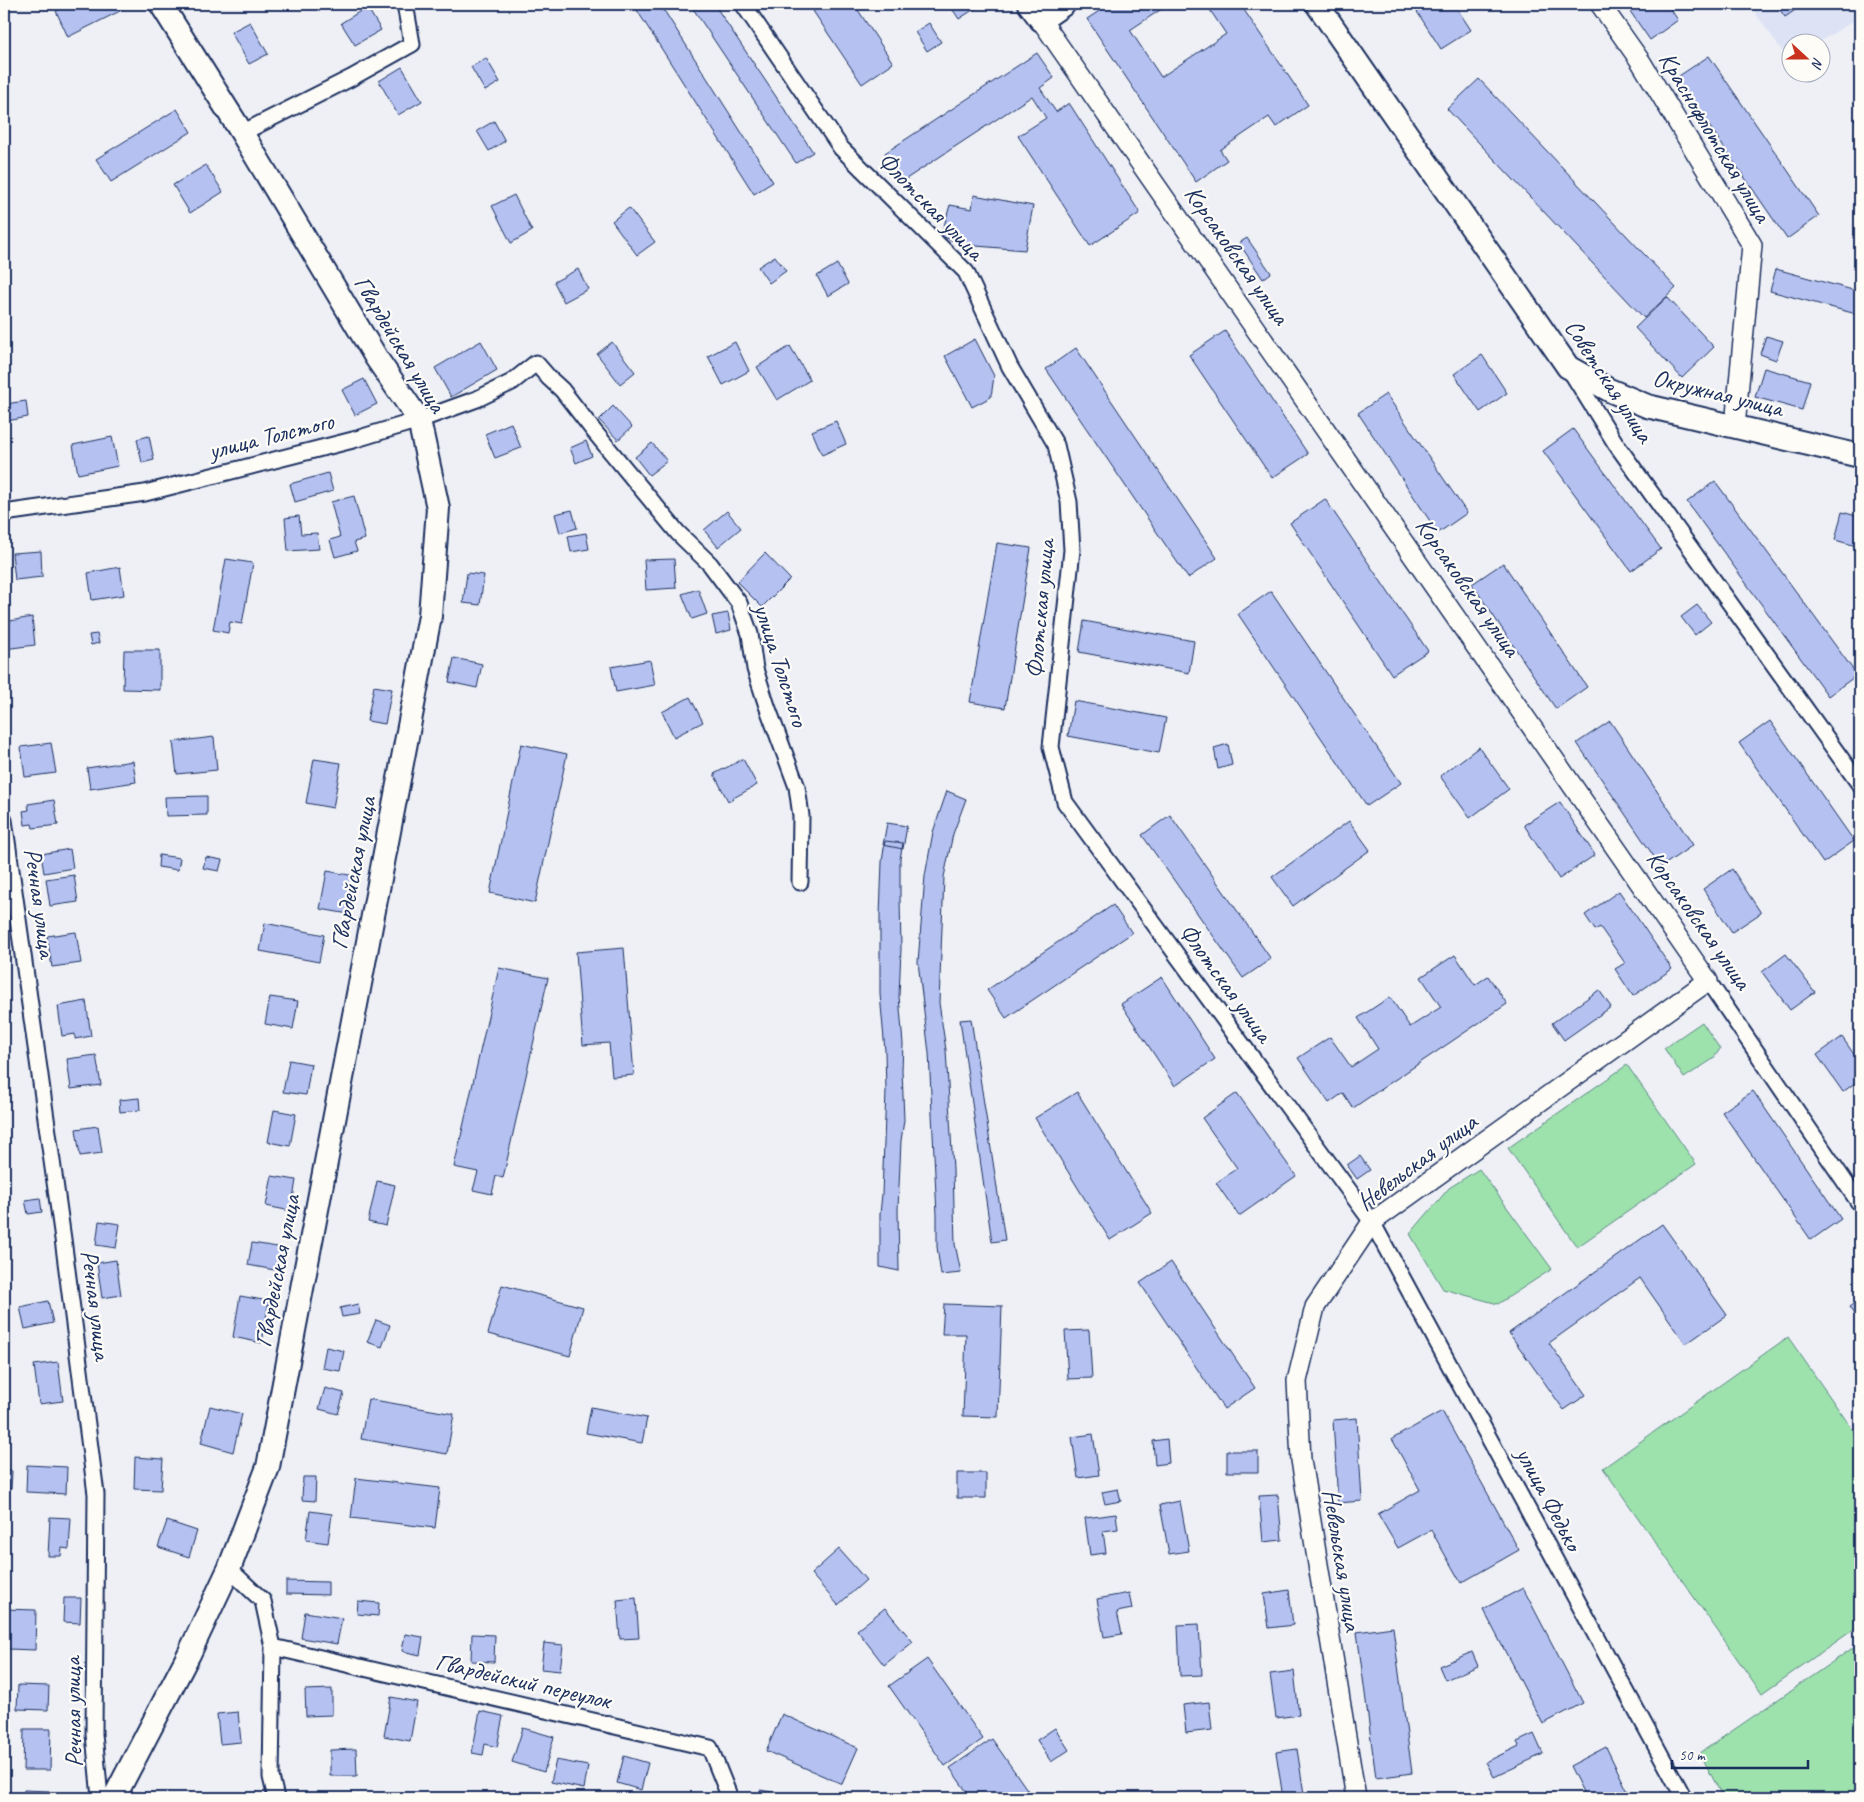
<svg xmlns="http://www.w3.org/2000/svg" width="1864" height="1802" viewBox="0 0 1864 1802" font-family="Caveat,sans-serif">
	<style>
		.built { fill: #dde2f4 }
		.green { fill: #9de1ac; stroke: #5c8885 }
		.building { fill: #b4c1f1; stroke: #1b2f5e }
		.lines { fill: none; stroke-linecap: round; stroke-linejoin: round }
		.minor-casing { stroke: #1b2f5e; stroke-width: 19 }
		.tertiary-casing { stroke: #1b2f5e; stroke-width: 22 }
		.secondary-casing { stroke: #1b2f5e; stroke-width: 26 }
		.minor { stroke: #fdfcf7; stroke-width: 15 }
		.tertiary { stroke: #fdfcf7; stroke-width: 19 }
		.secondary { stroke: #fdfcf7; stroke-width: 22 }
		.labels { text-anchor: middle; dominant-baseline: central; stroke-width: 4.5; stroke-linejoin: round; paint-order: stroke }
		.street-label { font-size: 25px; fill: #1b2f5e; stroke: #fdfcf7 }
	</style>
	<rect width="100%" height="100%" fill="#eef0f6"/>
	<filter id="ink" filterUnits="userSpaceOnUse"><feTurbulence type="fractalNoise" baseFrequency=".02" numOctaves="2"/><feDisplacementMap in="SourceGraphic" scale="10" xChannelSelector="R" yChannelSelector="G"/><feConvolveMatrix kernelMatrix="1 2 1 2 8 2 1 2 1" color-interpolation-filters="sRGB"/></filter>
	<g filter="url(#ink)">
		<path class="built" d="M 1749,4 L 1852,4 L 1855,20 L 1819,42 L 1792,42 L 1791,63 Z
			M 1822,67 L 1825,72 L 1806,82 L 1799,73 L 1822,72 Z"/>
		<path class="green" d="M 1702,1022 L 1720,1049 L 1713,1059 L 1684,1078 L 1664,1048 Z
			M 1627,1065 L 1696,1164 L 1577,1247 L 1508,1148 Z
			M 1479,1169 L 1552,1269 L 1498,1304 L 1443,1289 L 1410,1234 L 1449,1188 Z
			M 1788,1337 L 1860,1440 L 1860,1625 L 1762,1694 L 1603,1468 Z
			M 1860,1643 L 1860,1798 L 1723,1798 L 1700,1753 Z"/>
		<path class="building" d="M 70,4 L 116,4 L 120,11 L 68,37 L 56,11 Z
			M 633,4 L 660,4 L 773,182 L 754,194 Z
			M 690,4 L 714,4 L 813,152 L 796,163 Z
			M 824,4 L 854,4 L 893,63 L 862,84 L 813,11 Z
			M 949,4 L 982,4 L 959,19 Z
			M 1110,4 L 1169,4 L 1130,30 L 1161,77 L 1226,34 L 1206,4 L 1240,4 L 1308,105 L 1276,127 L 1269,117 L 1220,150 L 1227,160 L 1196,182 L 1087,19 Z
			M 1412,4 L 1454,4 L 1471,30 L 1441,49 Z
			M 1625,4 L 1667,4 L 1678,20 L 1650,40 Z
			M 1776,4 L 1804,4 L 1785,17 Z
			M 367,7 L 381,30 L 355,45 L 341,23 Z
			M 250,22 L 268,54 L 249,64 L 231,32 Z
			M 929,23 L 941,42 L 927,51 L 915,32 Z
			M 1037,53 L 1054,78 L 1040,88 L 1056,112 L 1069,103 L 1140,213 L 1090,246 L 1018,136 L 1046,118 L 1032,96 L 903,181 L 885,153 Z
			M 1709,56 L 1819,216 L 1787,239 L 1676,78 Z
			M 486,58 L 500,82 L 485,91 L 471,67 Z
			M 402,67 L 422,101 L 398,115 L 379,81 Z
			M 1479,79 L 1676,288 L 1644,318 L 1447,109 Z
			M 177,109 L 191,132 L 111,182 L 96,159 Z
			M 1860,115 L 1860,128 L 1854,120 Z
			M 494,121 L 505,141 L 489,151 L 477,131 Z
			M 206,165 L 223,192 L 190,213 L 173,185 Z
			M 514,195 L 532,231 L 511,243 L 492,206 Z
			M 974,195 L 1033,206 L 1025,250 L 964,245 L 941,236 L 950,205 L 972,209 Z
			M 629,208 L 655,242 L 637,255 L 612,221 Z
			M 1247,238 L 1271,273 L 1263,279 L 1239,243 Z
			M 775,256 L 786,271 L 769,283 L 758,267 Z
			M 837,264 L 848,284 L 828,296 L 817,276 Z
			M 578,269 L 588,289 L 564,302 L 554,282 Z
			M 1776,269 L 1860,292 L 1860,315 L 1770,291 Z
			M 1667,297 L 1714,347 L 1682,378 L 1635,328 Z
			M 1225,331 L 1308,454 L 1272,478 L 1189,355 Z
			M 1766,336 L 1783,341 L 1776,360 L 1760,354 Z
			M 975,339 L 994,376 L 991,397 L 972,407 L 945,356 Z
			M 481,341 L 497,370 L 451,397 L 435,368 Z
			M 612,342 L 635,372 L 620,384 L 597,354 Z
			M 735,342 L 749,371 L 723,385 L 708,356 Z
			M 790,346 L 810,380 L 777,400 L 757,367 Z
			M 1076,348 L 1217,558 L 1188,578 L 1046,369 Z
			M 1482,355 L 1507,393 L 1480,412 L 1454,374 Z
			M 1764,368 L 1810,381 L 1802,410 L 1755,397 Z
			M 364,379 L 377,404 L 355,415 L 342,390 Z
			M 1386,394 L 1467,513 L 1438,533 L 1358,413 Z
			M 26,401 L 28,417 L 7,421 L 5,404 Z
			M 613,406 L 632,427 L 618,440 L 599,420 Z
			M 836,421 L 846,444 L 822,455 L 812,431 Z
			M 511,423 L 521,448 L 495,458 L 485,434 Z
			M 1573,429 L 1661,549 L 1631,571 L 1543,451 Z
			M 149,436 L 154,460 L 142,463 L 137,439 Z
			M 112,437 L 118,466 L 78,474 L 73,445 Z
			M 586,441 L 592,456 L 576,463 L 570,448 Z
			M 652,443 L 667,461 L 649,475 L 635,457 Z
			M 328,473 L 333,491 L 295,502 L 290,484 Z
			M 1715,481 L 1857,675 L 1828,696 L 1687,502 Z
			M 354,496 L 365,539 L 354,542 L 357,551 L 335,557 L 330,540 L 340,537 L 331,502 Z
			M 1325,499 L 1428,651 L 1392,675 L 1290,523 Z
			M 572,510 L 577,528 L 560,533 L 555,514 Z
			M 727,511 L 741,528 L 718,547 L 704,530 Z
			M 1842,512 L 1860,517 L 1860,547 L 1835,540 Z
			M 299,516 L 301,534 L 317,533 L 319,549 L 288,551 L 285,518 Z
			M 586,533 L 589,549 L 571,552 L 568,536 Z
			M 997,543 L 1031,548 L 1005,708 L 970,702 Z
			M 41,551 L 42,577 L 15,580 L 12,553 Z
			M 765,553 L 790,579 L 762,607 L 737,582 Z
			M 226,559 L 253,563 L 242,624 L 230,622 L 228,633 L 213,630 Z
			M 674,559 L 676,588 L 646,590 L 644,560 Z
			M 1503,563 L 1587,687 L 1556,709 L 1472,584 Z
			M 120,567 L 124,595 L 92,600 L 88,573 Z
			M 467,573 L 484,575 L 480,605 L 463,603 Z
			M 698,589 L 707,614 L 692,619 L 682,594 Z
			M 1271,591 L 1401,783 L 1367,806 L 1238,614 Z
			M 1697,605 L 1711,622 L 1695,635 L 1681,617 Z
			M 728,613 L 731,630 L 716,634 L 712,616 Z
			M 32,617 L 35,645 L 4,649 L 4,622 Z
			M 1084,621 L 1194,641 L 1189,673 L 1079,652 Z
			M 97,634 L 99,643 L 91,645 L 89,635 Z
			M 124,650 L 160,650 L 160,690 L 123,689 Z
			M 454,658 L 482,664 L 477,688 L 449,682 Z
			M 650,660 L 655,685 L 616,692 L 611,667 Z
			M 374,686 L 392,689 L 385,724 L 367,721 Z
			M 690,697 L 703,722 L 674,737 L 662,712 Z
			M 1074,701 L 1166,718 L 1159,753 L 1068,736 Z
			M 1610,721 L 1693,845 L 1661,867 L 1577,743 Z
			M 1770,721 L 1854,841 L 1823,863 L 1739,743 Z
			M 214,737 L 217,770 L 177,774 L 173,742 Z
			M 51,743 L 56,773 L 25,777 L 21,747 Z
			M 521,744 L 567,754 L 535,903 L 490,893 Z
			M 1228,744 L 1232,765 L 1218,769 L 1214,748 Z
			M 1479,747 L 1509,789 L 1470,818 L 1440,776 Z
			M 314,759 L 341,763 L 333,808 L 306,803 Z
			M 743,759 L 757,785 L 728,801 L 714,774 Z
			M 133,761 L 136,782 L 90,789 L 87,768 Z
			M 947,791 L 966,799 L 953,834 L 944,877 L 939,1003 L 946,1050 L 953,1169 L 955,1244 L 961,1273 L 941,1275 L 937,1247 L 937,1215 L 929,1053 L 918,962 L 925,876 L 933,832 Z
			M 207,796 L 207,815 L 166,816 L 165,797 Z
			M 54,800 L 58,825 L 33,828 L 32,824 L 25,825 L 23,811 L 29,810 L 28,804 Z
			M 1560,802 L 1595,855 L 1559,879 L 1524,825 Z
			M 1170,815 L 1271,959 L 1243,978 L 1142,835 Z
			M 1349,821 L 1370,850 L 1293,906 L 1272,877 Z
			M 887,823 L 907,826 L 903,849 L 883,845 Z
			M 885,841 L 903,843 L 900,859 L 900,898 L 901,949 L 899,996 L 903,1044 L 902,1070 L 904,1120 L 901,1141 L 898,1209 L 899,1271 L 880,1267 L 880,1214 L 882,1194 L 886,1091 L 885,1051 L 880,994 L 880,915 L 882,862 Z
			M 70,849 L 73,868 L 44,873 L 41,854 Z
			M 159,855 L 180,858 L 178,870 L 158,867 Z
			M 206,857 L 222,860 L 219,871 L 203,868 Z
			M 1732,869 L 1761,913 L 1732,932 L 1703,889 Z
			M 327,871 L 355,876 L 349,914 L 320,909 Z
			M 74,875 L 78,902 L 50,906 L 46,879 Z
			M 1619,891 L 1672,969 L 1633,996 L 1615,969 L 1625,963 L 1600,927 L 1595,930 L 1585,915 Z
			M 1113,905 L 1132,933 L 1006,1018 L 987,990 Z
			M 265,923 L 324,935 L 319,962 L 260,951 Z
			M 76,932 L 81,963 L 52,967 L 47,936 Z
			M 624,948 L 634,1075 L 612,1077 L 609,1043 L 583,1045 L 576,952 Z
			M 1786,954 L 1815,992 L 1790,1010 L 1762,972 Z
			M 1455,955 L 1475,985 L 1488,976 L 1507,1004 L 1353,1108 L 1343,1093 L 1329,1103 L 1298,1058 L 1330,1037 L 1351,1067 L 1378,1049 L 1358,1018 L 1390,997 L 1410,1027 L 1441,1007 L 1421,977 Z
			M 499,968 L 548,978 L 503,1178 L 496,1176 L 492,1194 L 473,1190 L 478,1172 L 454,1167 Z
			M 1162,977 L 1215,1059 L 1175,1086 L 1121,1004 Z
			M 1599,990 L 1611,1007 L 1564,1040 L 1552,1023 Z
			M 270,997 L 298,1001 L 293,1029 L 265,1024 Z
			M 86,1001 L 91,1036 L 75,1039 L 75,1034 L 62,1036 L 58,1006 Z
			M 971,1019 L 1005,1240 L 992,1242 L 960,1020 Z
			M 1842,1037 L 1860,1063 L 1860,1079 L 1843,1092 L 1817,1055 Z
			M 96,1055 L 101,1085 L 71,1089 L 67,1059 Z
			M 289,1060 L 311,1064 L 306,1095 L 283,1092 Z
			M 1753,1091 L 1841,1219 L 1811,1240 L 1722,1112 Z
			M 1077,1092 L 1152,1213 L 1110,1240 L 1035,1118 Z
			M 1237,1093 L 1296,1176 L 1239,1216 L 1216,1183 L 1237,1168 L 1202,1118 Z
			M 139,1098 L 140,1110 L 120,1112 L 119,1100 Z
			M 274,1110 L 296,1114 L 290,1146 L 268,1142 Z
			M 98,1126 L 102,1153 L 80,1156 L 76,1129 Z
			M 1360,1156 L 1370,1170 L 1357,1179 L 1347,1165 Z
			M 272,1176 L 296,1180 L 291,1211 L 266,1206 Z
			M 377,1181 L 395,1185 L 386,1226 L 368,1222 Z
			M 40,1198 L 42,1212 L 28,1214 L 25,1200 Z
			M 99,1221 L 120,1224 L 116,1248 L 96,1245 Z
			M 1662,1224 L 1727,1315 L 1686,1344 L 1640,1278 L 1549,1343 L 1586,1395 L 1564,1410 L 1509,1333 Z
			M 252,1243 L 284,1248 L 280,1271 L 248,1265 Z
			M 116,1260 L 121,1295 L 102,1298 L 97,1263 Z
			M 1171,1262 L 1255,1388 L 1224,1409 L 1140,1283 Z
			M 502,1285 L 583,1307 L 570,1356 L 488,1334 Z
			M 240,1296 L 269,1301 L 262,1343 L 233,1337 Z
			M 1860,1299 L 1860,1323 L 1849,1307 Z
			M 48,1301 L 53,1323 L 25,1329 L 20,1307 Z
			M 358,1304 L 360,1314 L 342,1317 L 340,1308 Z
			M 944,1304 L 1002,1306 L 998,1417 L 963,1416 L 966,1334 L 942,1334 Z
			M 376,1320 L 390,1325 L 382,1347 L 367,1342 Z
			M 1089,1330 L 1092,1378 L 1068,1379 L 1065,1331 Z
			M 326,1347 L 344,1351 L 340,1371 L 322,1368 Z
			M 58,1362 L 63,1401 L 39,1404 L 34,1365 Z
			M 325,1388 L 344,1393 L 338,1414 L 319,1409 Z
			M 368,1399 L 454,1414 L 447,1454 L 361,1439 Z
			M 210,1406 L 242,1414 L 233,1452 L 201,1443 Z
			M 591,1407 L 647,1418 L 642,1443 L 586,1433 Z
			M 1442,1411 L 1519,1550 L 1461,1583 L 1431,1530 L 1398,1548 L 1378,1514 L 1420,1490 L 1392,1439 Z
			M 1357,1418 L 1362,1501 L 1338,1503 L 1333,1420 Z
			M 1093,1434 L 1099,1475 L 1078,1478 L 1072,1437 Z
			M 1167,1439 L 1169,1463 L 1155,1465 L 1153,1441 Z
			M 1227,1451 L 1258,1451 L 1258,1472 L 1227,1472 Z
			M 135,1457 L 163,1459 L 161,1490 L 134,1489 Z
			M 27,1465 L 67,1467 L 66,1494 L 26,1492 Z
			M 4,1471 L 12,1471 L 11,1489 L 4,1488 Z
			M 957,1473 L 986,1473 L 986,1498 L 957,1498 Z
			M 303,1477 L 316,1477 L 315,1501 L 302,1500 Z
			M 356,1478 L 440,1488 L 435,1528 L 351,1518 Z
			M 1118,1489 L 1121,1501 L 1105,1504 L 1102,1492 Z
			M 1278,1495 L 1282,1540 L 1263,1542 L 1259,1496 Z
			M 1180,1501 L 1189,1551 L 1169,1554 L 1160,1505 Z
			M 310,1511 L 332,1514 L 328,1543 L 306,1540 Z
			M 1116,1514 L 1118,1529 L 1103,1531 L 1106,1553 L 1090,1555 L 1085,1518 Z
			M 50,1517 L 71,1518 L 69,1549 L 62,1548 L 61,1556 L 48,1556 Z
			M 167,1521 L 197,1531 L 189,1557 L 158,1547 Z
			M 839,1549 L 866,1580 L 838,1605 L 811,1574 Z
			M 286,1581 L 328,1582 L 328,1595 L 286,1594 Z
			M 1523,1588 L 1583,1703 L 1543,1724 L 1483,1609 Z
			M 1289,1590 L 1293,1625 L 1269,1628 L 1264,1594 Z
			M 1129,1593 L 1132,1609 L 1117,1612 L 1122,1634 L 1104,1637 L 1097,1599 Z
			M 64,1598 L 81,1598 L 80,1623 L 63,1622 Z
			M 636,1598 L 639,1638 L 620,1639 L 617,1600 Z
			M 358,1601 L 379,1603 L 378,1616 L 357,1614 Z
			M 885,1608 L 913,1642 L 884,1665 L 857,1630 Z
			M 4,1609 L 36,1610 L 35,1650 L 8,1649 L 8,1642 L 4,1642 Z
			M 305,1612 L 342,1618 L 337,1644 L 301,1638 Z
			M 1199,1624 L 1202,1675 L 1180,1676 L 1178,1625 Z
			M 1393,1627 L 1412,1773 L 1376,1778 L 1357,1632 Z
			M 405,1634 L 423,1637 L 420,1655 L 402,1651 Z
			M 472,1634 L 495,1635 L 494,1662 L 471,1661 Z
			M 544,1643 L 563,1645 L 560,1671 L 541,1669 Z
			M 1472,1652 L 1478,1666 L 1445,1680 L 1439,1666 Z
			M 927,1659 L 983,1739 L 945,1766 L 889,1686 Z
			M 1294,1671 L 1299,1715 L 1276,1718 L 1270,1674 Z
			M 18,1685 L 49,1686 L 48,1710 L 17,1709 Z
			M 332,1689 L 332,1715 L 306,1716 L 305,1690 Z
			M 391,1697 L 417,1702 L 410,1741 L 384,1736 Z
			M 1209,1702 L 1212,1730 L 1186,1733 L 1183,1705 Z
			M 480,1711 L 503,1716 L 497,1747 L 485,1744 L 483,1755 L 472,1753 Z
			M 238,1712 L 241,1742 L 220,1744 L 217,1714 Z
			M 782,1714 L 858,1748 L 842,1784 L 766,1751 Z
			M 523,1728 L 554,1737 L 544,1772 L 512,1762 Z
			M 1055,1728 L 1069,1750 L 1051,1762 L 1037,1740 Z
			M 24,1729 L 51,1729 L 50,1770 L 23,1770 Z
			M 1534,1734 L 1543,1754 L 1494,1777 L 1486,1762 L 1519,1746 L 1517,1742 Z
			M 992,1739 L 1033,1798 L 971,1798 L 950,1768 Z
			M 1606,1747 L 1631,1798 L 1586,1798 L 1570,1766 Z
			M 356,1749 L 357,1776 L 330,1776 L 330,1750 Z
			M 1297,1749 L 1304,1794 L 1283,1798 L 1276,1752 Z
			M 624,1756 L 648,1763 L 641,1790 L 617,1783 Z
			M 556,1760 L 588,1766 L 584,1789 L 551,1782 Z
			M 24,1790 L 49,1791 L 49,1798 L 23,1798 Z
			M 760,1790 L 777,1793 L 776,1798 L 758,1798 Z"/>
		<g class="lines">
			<defs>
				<path id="minor" d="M 743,4 L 841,148 L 966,272 L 1010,367 L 1056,445 L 1069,502 L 1072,550 L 1051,747 L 1065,802 L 1372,1222 L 1684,1798
					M 242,133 L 351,78 L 412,44 L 405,4
					M 1570,370 L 1616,444 L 1860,785
					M 4,513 L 145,493 L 353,440 L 419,420 L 477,399 L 512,382 L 536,363 L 549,378 L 562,390 L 593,430 L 678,533 L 710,564 L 739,603 L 750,634 L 755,669 L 767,706 L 797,787 L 801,816 L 800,882
					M 4,820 L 63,1239 L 96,1494 L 94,1734 L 100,1798
					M 1708,981 L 1860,1204
					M 229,1569 L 263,1601 L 273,1647 L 271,1777 L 276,1798
					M 273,1647 L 710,1748 L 728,1793 L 727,1798"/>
				<path id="tertiary" d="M 1600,4 L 1641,62 L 1752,245 L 1735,426
					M 1041,20 L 1708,981 L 1372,1222 L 1315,1307 L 1297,1381 L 1301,1460 L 1356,1798"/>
				<path id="secondary" d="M 1029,4 L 1041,20 L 1064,4
					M 1317,4 L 1568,367 L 1609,390 L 1647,406 L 1860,456
					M 114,1798 L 189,1654 L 229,1569 L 268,1467 L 430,616 L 438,508 L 419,420 L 377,359 L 242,133 L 161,4"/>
			</defs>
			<use href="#minor" class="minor-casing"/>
			<use href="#tertiary" class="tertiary-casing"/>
			<use href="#secondary" class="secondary-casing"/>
			<use href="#minor" class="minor"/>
			<use href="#tertiary" class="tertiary"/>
			<use href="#secondary" class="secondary"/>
		</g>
	</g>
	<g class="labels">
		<g class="street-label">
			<text transform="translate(1715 137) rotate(59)">Краснофлотская улица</text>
			<text transform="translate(931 206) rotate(46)">Флотская улица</text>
			<text transform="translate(1237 255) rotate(55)">Корсаковская улица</text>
			<text transform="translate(400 344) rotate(59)">Гвардейская улица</text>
			<text transform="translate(1609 381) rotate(57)">Советская улица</text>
			<text transform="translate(1718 393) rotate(14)">Окружная улица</text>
			<text transform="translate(271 436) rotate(-14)">улица Толстого</text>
			<text transform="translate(1468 587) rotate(55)">Корсаковская улица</text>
			<text transform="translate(1040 609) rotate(-85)">Флотская улица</text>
			<text transform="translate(781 665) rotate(72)">улица Толстого</text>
			<text transform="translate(353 873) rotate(-79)">Гвардейская улица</text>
			<text transform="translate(40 903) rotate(82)">Речная улица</text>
			<text transform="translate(1699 920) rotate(55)">Корсаковская улица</text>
			<text transform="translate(1226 983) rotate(54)">Флотская улица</text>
			<text transform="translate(1417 1162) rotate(-37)">Невельская улица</text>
			<text transform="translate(277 1271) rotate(-79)">Гвардейская улица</text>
			<text transform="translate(96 1305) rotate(83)">Речная улица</text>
			<text transform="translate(1549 1499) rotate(62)">улица Федько</text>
			<text transform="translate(1342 1560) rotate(81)">Невельская улица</text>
			<text transform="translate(523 1681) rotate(13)">Гвардейский переулок</text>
			<text transform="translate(73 1712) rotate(-91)">Речная улица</text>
		</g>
	</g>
	<rect width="1864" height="1802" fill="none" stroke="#fdfcf7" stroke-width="20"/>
	<rect x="10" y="10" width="1844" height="1782" fill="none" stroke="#1b2f5e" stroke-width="2" filter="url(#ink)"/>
	<g transform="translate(1806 58) rotate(111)"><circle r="24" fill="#fdfcf7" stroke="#a3aaba"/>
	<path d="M0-4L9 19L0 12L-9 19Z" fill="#c8321e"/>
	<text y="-8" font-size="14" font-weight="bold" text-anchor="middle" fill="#1b2f5e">N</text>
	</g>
	<path d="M1672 1760v8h136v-8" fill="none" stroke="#1b2f5e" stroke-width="2.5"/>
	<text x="1679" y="1760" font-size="15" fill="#1b2f5e" stroke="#fdfcf7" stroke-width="4" paint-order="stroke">50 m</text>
</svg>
